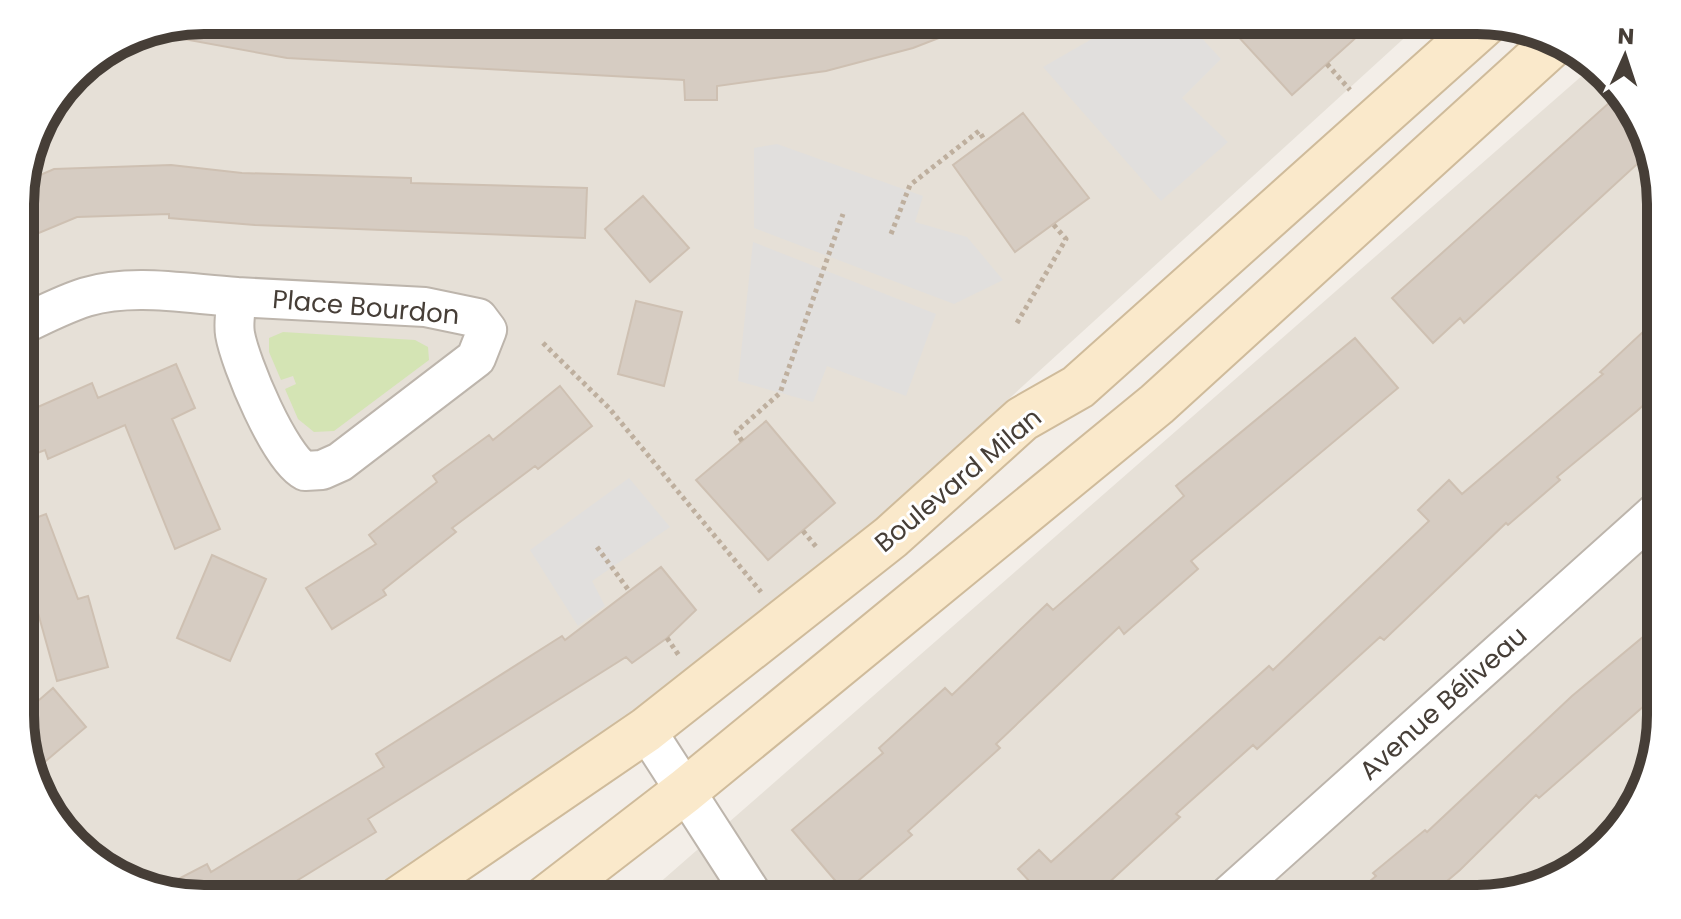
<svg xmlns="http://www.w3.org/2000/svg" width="1681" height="919" viewBox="0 0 1681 919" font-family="Poppins,sans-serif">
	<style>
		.residential { fill: #e6e0d7 }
		.green { fill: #d4e4b4 }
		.parking { fill: #e1dfdd }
		.building { fill: #d6ccc2; stroke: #cec0b2; stroke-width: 2 }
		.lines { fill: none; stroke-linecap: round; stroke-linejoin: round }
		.minor-casing { stroke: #bdb5ac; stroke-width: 42 }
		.secondary-casing { stroke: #cfbb9b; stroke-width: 48 }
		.path { stroke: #beaf9e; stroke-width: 5; stroke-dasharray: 4 4; stroke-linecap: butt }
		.minor { stroke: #fff; stroke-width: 38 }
		.secondary { stroke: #fae9cb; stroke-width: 44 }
		.labels { text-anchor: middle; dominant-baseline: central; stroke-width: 6; stroke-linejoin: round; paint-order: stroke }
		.street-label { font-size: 26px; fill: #463e37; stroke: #fff }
		.rim { fill: none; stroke: #463e37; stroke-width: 10 }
	</style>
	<rect width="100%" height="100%" fill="#f3eee8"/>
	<path class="residential" d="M 204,20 L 1424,20 L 646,730 L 364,899 L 204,899 L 113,875 L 51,818 L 22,738 L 22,181 L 39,122 L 82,66 L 134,34 Z
		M 1592,67 L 1630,102 L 1661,192 L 1661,726 L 1637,806 L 1579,868 L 1488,899 L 641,899 Z"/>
	<path class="green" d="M 283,332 L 415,340 L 428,347 L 429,360 L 334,431 L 314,432 L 298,419 L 285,389 L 296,384 L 293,376 L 281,380 L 269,352 L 269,338 Z"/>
	<path class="parking" d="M 1125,20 L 1185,20 L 1221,59 L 1182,98 L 1228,142 L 1161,201 L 1043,67 Z
		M 777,144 L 923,196 L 915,222 L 967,237 L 1003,280 L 954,304 L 754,228 L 754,148 Z
		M 753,242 L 936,314 L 906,396 L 827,366 L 813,402 L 738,381 Z
		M 629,478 L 670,527 L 592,581 L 605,606 L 578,626 L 530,550 Z"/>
	<path class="building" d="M 204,20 L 425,20 L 560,26 L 640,34 L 727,35 L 815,23 L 816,28 L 846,20 L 980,22 L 913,48 L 826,71 L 717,86 L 717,100 L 685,100 L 684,80 L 287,58 L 156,34 L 156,29 Z
		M 1223,20 L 1347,20 L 1360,34 L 1292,95 Z
		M 1620,93 L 1630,102 L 1648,154 L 1464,323 L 1460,318 L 1433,343 L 1392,298 Z
		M 1023,113 L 1089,198 L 1015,252 L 953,165 Z
		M 171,165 L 242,173 L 411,178 L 411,183 L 587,188 L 585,238 L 255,225 L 169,218 L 169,214 L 77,217 L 22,240 L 22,183 L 54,169 Z
		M 643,196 L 689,248 L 650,282 L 605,229 Z
		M 636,301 L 682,312 L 664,386 L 618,374 Z
		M 1661,315 L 1661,389 L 1637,411 L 1557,477 L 1560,480 L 1508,525 L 1506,523 L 1384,640 L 1380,637 L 1257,749 L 1253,745 L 1176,814 L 1180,817 L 1091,899 L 1016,899 L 1032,884 L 1018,869 L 1039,850 L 1051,862 L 1269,666 L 1273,670 L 1429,521 L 1418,510 L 1449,480 L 1462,494 L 1603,374 L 1600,372 Z
		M 1355,338 L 1398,388 L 1191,561 L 1198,569 L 1124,634 L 1119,627 L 996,744 L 1000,748 L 908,831 L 912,835 L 845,892 L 792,830 L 883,753 L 879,748 L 945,688 L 952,695 L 1047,604 L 1053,610 L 1184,496 L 1176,486 Z
		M 176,364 L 195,408 L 172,419 L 220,529 L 175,549 L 125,425 L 48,459 L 45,450 L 22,459 L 22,414 L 92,383 L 98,398 Z
		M 560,386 L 592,426 L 538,469 L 535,466 L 452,528 L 456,532 L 383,590 L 386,595 L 332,629 L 306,588 L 376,544 L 369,535 L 437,482 L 433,476 L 489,435 L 493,440 Z
		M 766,421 L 835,503 L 768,560 L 696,480 Z
		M 46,514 L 78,599 L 88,596 L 108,667 L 57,681 L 33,595 L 22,599 L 22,523 Z
		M 212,555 L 266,579 L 230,661 L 177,638 Z
		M 661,567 L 696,610 L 667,638 L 632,663 L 626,657 L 368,819 L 376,832 L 267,899 L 204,899 L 161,888 L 207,864 L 211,872 L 384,767 L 376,754 L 562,636 L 565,640 Z
		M 1661,622 L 1661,691 L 1539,798 L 1536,795 L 1460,870 L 1426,899 L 1349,899 L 1376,876 L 1373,873 L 1425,830 L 1427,832 L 1572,696 Z
		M 53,688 L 86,727 L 34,771 L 22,738 L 22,715 Z"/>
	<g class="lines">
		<defs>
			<path id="minor" d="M 237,297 L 425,307 L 478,318 L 487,330 L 476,358 L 340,462 L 322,470 L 305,471 C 280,459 240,363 235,334 C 233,322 236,309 237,297 Z
				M 22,325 C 42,315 64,304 86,297 C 133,283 188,294 237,297
				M 646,730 L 755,899
				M 1225,899 L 1661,508"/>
			<path id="secondary" d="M 399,899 L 646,730 L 891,537 L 1022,419 L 1078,387 L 1486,22
				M 545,899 L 685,791 L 1157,404 L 1556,41"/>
		</defs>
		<use href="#minor" class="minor-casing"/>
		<use href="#secondary" class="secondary-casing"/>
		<path class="path" d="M 1401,20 L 1413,34
			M 1177,35 L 1196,20
			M 1327,64 L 1350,90
			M 891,234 L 910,185 L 979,131 L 985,141
			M 1017,323 L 1066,239 L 1053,224
			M 543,343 L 609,408 L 761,592
			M 742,441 L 736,432 L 780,393 L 843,214
			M 803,531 L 818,549
			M 597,547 L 630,592
			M 667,638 L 680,657"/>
		<use href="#minor" class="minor"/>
		<use href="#secondary" class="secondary"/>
	</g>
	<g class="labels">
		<g class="street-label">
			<text transform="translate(366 307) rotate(5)">Place Bourdon</text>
			<text transform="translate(958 480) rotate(-40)">Boulevard Milan</text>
			<text transform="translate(1443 703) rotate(-42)">Avenue Béliveau</text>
		</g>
	</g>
	<path d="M0 0H1681V919H0ZM204 34H1477A170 170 0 0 1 1647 204V715A170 170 0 0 1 1477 885H204A170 170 0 0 1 34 715V204A170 170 0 0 1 204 34Z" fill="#fff" fill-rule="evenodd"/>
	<path class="rim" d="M204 34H1477A170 170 0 0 1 1647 204V715A170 170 0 0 1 1477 885H204A170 170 0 0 1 34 715V204A170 170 0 0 1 204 34Z"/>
	<g transform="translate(1625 56) rotate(3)" stroke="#ffffff" stroke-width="6" paint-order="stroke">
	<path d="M0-6L14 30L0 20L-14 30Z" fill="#463e37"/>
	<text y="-12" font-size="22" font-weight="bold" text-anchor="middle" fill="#463e37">N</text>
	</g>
</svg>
